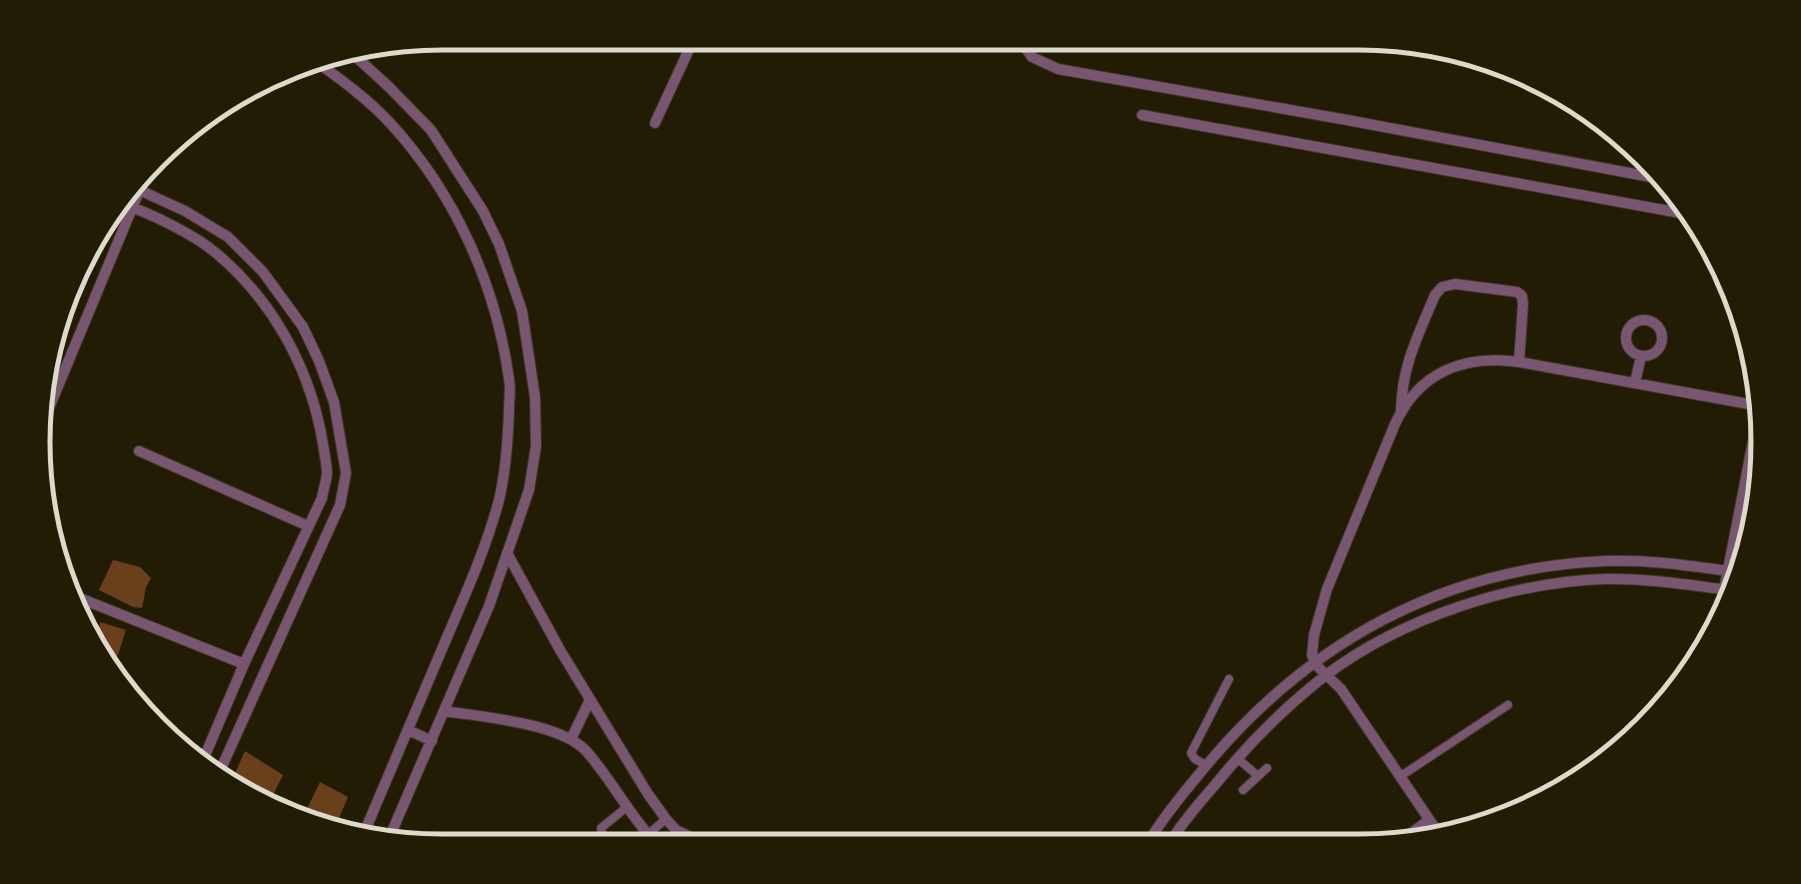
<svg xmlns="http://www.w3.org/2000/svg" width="1801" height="884" viewBox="0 0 1801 884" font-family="Helvetica,sans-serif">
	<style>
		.building { fill: #693f1c }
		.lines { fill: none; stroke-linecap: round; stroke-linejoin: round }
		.service-casing { stroke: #3d3721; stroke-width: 10 }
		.minor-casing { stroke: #3d3721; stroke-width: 12 }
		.service { stroke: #785570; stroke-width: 8 }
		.minor { stroke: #785570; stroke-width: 10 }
		.rim { fill: none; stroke: #dddacb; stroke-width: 5 }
	</style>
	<rect width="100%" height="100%" fill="#231c05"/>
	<path class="building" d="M 113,560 L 140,567 L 151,578 L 146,587 L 142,608 L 133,607 L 99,590 Z
		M 100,622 L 126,630 L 114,667 L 95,636 L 98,635 Z
		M 245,751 L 283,775 L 270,801 L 232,780 Z
		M 320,782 L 348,797 L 336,825 L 304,815 Z"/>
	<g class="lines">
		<defs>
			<path id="service" d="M 1237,758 L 1258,776
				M 1206,765 L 1195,759 L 1191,753 L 1229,679
				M 1401,776 L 1508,705
				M 1243,790 L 1267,768
				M 1402,838 L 1429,819
				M 607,840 L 602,833 L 601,828 L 627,807
				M 641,840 L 666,819"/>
			<path id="minor" d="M 1022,43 L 1032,57 L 1058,69 L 1347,120 L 1656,178
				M 353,54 L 389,87 L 431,130 L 483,211 L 499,244 L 522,311 L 535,397 L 536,446 L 529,490 L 489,606 L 390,836
				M 318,63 C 343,81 369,100 391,124 C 455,194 496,285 509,379 C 511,389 509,400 509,410 C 508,439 506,471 499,500 C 486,549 465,595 445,642 C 418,706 391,769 364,833
				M 1142,115 L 1686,214
				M 655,123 L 692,43
				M 135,188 L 185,211 L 228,237 L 263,272 L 303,327 L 319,361 L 334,402 L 346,473 L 340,505 L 219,773
				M 123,204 C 150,213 195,235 216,253 C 271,299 307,363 321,433 C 323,445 326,459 327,472 C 327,480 323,490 322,498 L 244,664 L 203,760
				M1626 338a18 18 0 1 1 36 0a18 18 0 1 1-36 0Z
				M 1635,383 L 1641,356
				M 1401,411 C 1402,365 1418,336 1435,295 L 1442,287 L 1455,284 L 1517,292 L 1522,296 L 1523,304 L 1519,362
				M 44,420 L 140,189
				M 139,451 L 308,526
				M 507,553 L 560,650 L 648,794 L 666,819 L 676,830 L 697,840
				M 1724,590 L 1756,426
				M 82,599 L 244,664
				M 444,711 C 482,717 562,723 587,752 C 611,779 628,813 653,840
				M 408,730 L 432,741
				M 571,739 L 590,700
				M 1437,831 L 1341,689 L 1317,666 L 1312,655 L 1314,635 L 1327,589 L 1395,424 C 1419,372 1464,354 1519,362 L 1754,405
				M 1151,838 C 1166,813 1186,790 1205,767 C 1308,643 1442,568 1605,561 C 1649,559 1691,566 1735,572
				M 1173,838 C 1185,819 1200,802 1215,785 C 1248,744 1285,707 1326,675 C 1402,618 1511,582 1606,579 C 1647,578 1688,585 1729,590"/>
		</defs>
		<use href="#service" class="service-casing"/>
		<use href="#minor" class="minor-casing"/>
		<use href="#service" class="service"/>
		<use href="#minor" class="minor"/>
	</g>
	<path d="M0 0H1801V884H0ZM442 50H1359A392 392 0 0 1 1751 442V442A392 392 0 0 1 1359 834H442A392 392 0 0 1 50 442V442A392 392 0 0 1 442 50Z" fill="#231c05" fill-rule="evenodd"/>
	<path class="rim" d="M442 50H1359A392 392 0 0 1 1751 442V442A392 392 0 0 1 1359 834H442A392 392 0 0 1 50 442V442A392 392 0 0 1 442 50Z"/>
</svg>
